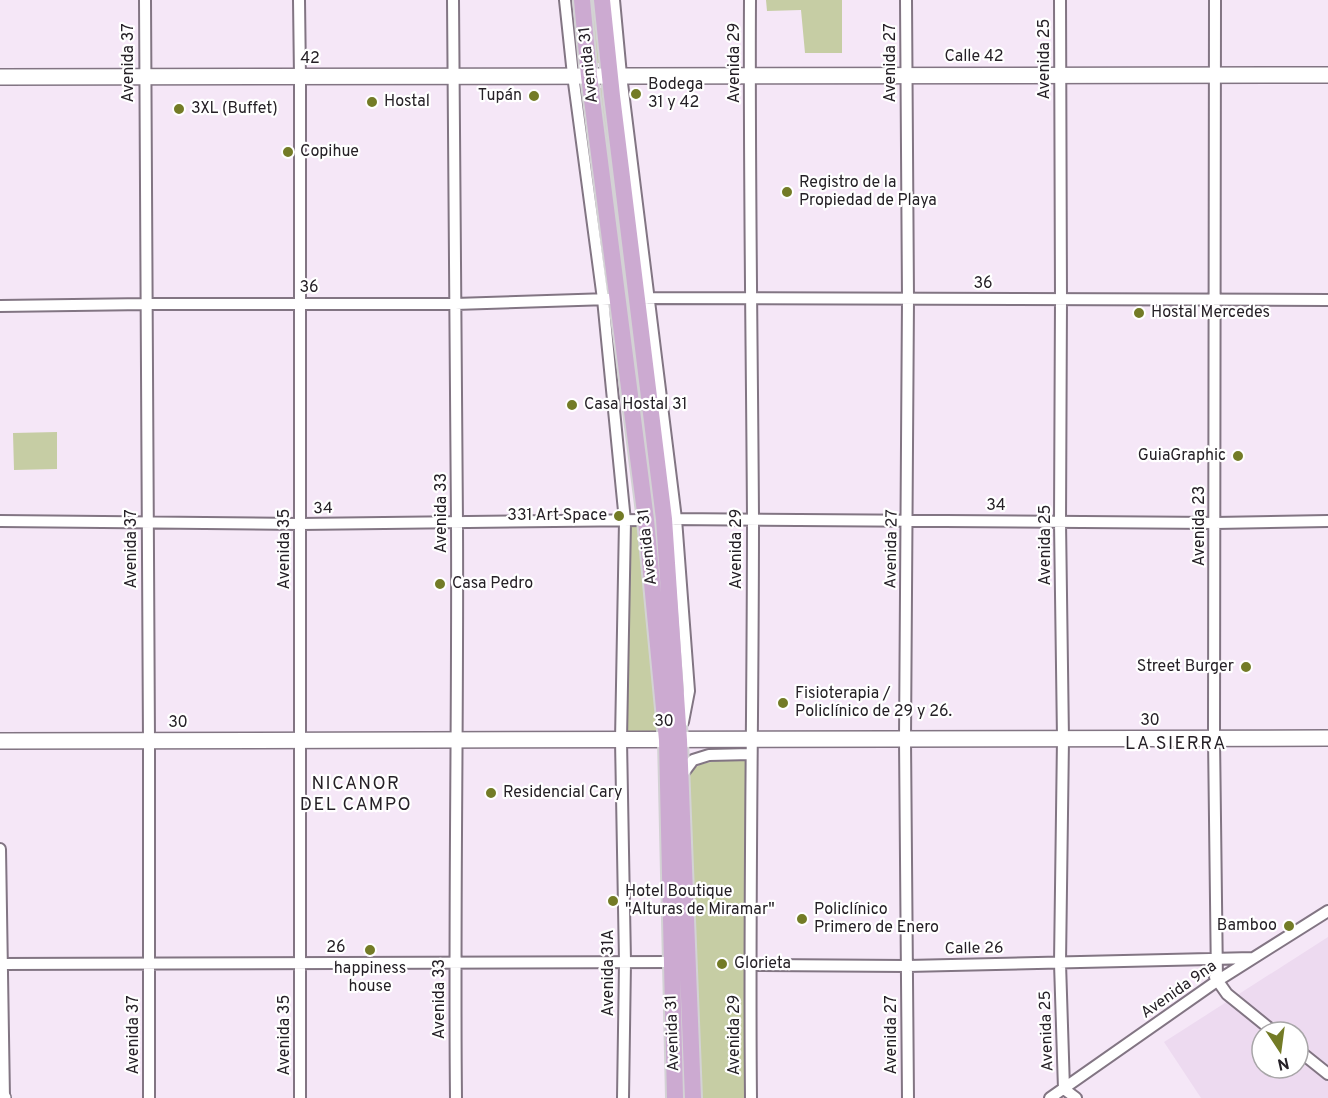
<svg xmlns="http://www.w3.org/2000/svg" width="1328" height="1098" viewBox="0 0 1328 1098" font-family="Overpass,sans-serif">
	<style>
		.built { fill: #eddaf0; fill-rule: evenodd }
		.green { fill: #c6cda4 }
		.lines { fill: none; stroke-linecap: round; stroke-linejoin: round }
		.street-casing { stroke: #827583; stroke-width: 14 }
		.secondary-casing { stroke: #827583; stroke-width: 18 }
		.primary-casing { stroke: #d3d2d4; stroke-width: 20 }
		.street { stroke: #fff; stroke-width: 10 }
		.secondary { stroke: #fff; stroke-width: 15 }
		.primary { stroke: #ccaad1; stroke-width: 16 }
		.poi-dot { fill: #737b26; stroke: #fff; stroke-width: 2 }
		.labels { text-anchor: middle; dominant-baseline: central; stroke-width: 4.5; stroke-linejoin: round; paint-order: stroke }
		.street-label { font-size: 16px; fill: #252026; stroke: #fff }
		.poi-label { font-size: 16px; fill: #252026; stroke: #fff; text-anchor: start }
		.neighbourhood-label { font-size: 18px; letter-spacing: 1.5px; fill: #252026; stroke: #fff }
	</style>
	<rect width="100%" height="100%" fill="#f5e7f7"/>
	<path class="built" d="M 1328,937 L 1328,1098 L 1201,1098 L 1164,1042 ZM 1262,1032 L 1298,1032 L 1298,1068 L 1262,1068 Z"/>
	<path class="green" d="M 590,0 L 594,0 L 601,63 L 597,63 Z
		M 766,0 L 842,0 L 842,53 L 805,53 L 801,10 L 767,11 Z
		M 599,88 L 604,88 L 657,519 L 667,637 Z
		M 57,432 L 57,469 L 14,470 L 13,433 Z
		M 646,520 L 667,740 L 621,740 L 625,523 Z
		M 751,754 L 751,1098 L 693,1098 L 681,776 L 701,764 Z"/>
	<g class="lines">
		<defs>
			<path id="street" d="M 145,0 L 149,741 L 149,1098
				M 299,0 L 300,77 L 300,1098
				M 453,0 C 453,175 457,349 457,524 C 458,715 454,907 456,1098
				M 565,0 L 573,75 L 603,299 L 625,521 L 621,740 L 625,962 L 623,1098
				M 614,0 L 621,75 L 676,519 L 689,691 L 683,722
				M 750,0 C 749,173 752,346 753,519 C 753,712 749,905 751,1098
				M 906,0 L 908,299 L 905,739 L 908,1098
				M 1060,0 L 1061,299 L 1060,522 L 1063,739 L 1060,963 L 1064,1089 L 1076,1098
				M 1215,0 L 1214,738 L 1217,981
				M 644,298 L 1328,300
				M 0,306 L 146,304 L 455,304 L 609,299
				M 671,519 L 1215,523 L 1328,521
				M 0,521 L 300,524 L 646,520
				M 681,776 L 693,760 L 709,755 L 751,754
				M 0,849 L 4,1098
				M 0,964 L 671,962
				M 750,965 L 907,966 L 1253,958
				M 1215,977 L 1227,994 L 1274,1032
				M 1298,1050 L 1328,1074
				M 1050,1098 L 1217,981 L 1328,911"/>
			<path id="secondary" d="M 0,77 L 1328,75
				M 0,741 L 1328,738
				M 0,1094 L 3,1098"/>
			<path id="primary" d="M 582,0 L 589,76 L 646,520 L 667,740 L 675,1098
				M 602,0 L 612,96 L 664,519 L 679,740 L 693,1098"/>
		</defs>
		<use href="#street" class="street-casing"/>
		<use href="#secondary" class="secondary-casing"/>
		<use href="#primary" class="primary-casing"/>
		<use href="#street" class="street"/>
		<use href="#secondary" class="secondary"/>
		<use href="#primary" class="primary"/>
	</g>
	<g class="poi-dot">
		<circle cx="636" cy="94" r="6"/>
		<circle cx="534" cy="96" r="6"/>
		<circle cx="372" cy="102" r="6"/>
		<circle cx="179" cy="109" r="6"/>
		<circle cx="288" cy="152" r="6"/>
		<circle cx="787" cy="192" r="6"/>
		<circle cx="1139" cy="313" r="6"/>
		<circle cx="572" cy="405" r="6"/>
		<circle cx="1238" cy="456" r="6"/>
		<circle cx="619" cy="516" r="6"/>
		<circle cx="440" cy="584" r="6"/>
		<circle cx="1246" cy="667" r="6"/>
		<circle cx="783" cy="703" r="6"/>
		<circle cx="491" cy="793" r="6"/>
		<circle cx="613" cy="901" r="6"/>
		<circle cx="802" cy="919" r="6"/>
		<circle cx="1289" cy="926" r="6"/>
		<circle cx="370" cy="950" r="6"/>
		<circle cx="722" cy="964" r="6"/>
	</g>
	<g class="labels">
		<g class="street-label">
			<text x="974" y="57">Calle 42</text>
			<text x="310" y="59">42</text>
			<text transform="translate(1045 59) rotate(-90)">Avenida 25</text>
			<text transform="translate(129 63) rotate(-90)">Avenida 37</text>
			<text transform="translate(735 63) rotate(-90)">Avenida 29</text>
			<text transform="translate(891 63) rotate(-90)">Avenida 27</text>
			<text transform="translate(589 65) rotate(-96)">Avenida 31</text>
			<text x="983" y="284">36</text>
			<text x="309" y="288">36</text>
			<text x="996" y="506">34</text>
			<text transform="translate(323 509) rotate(-1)">34</text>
			<text transform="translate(442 513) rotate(-90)">Avenida 33</text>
			<text transform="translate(1200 526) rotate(-90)">Avenida 23</text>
			<text transform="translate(1046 545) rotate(-90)">Avenida 25</text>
			<text transform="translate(648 547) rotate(-96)">Avenida 31</text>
			<text transform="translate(132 549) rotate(-90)">Avenida 37</text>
			<text transform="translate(285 549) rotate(-90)">Avenida 35</text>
			<text transform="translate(737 549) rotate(-90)">Avenida 29</text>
			<text transform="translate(892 549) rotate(-89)">Avenida 27</text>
			<text x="1150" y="721">30</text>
			<text x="664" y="722">30</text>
			<text x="178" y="723">30</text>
			<text x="336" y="948">26</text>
			<text transform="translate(974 949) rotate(-1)">Calle 26</text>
			<text transform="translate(609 973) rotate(-90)">Avenida 31A</text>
			<text transform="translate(1179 990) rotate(-35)">Avenida 9na</text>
			<text transform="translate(440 999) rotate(-90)">Avenida 33</text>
			<text transform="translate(1047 1031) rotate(-92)">Avenida 25</text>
			<text transform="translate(673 1033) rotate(-92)">Avenida 31</text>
			<text transform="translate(134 1035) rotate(-90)">Avenida 37</text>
			<text transform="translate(285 1035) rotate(-90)">Avenida 35</text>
			<text transform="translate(735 1035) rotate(-90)">Avenida 29</text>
			<text transform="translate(892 1035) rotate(-90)">Avenida 27</text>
		</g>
		<g class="poi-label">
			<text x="648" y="85">Bodega<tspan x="648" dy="18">31 y 42</tspan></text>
			<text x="522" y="96" text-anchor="end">Tupán</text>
			<text x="384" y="102">Hostal</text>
			<text x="191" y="109">3XL (Buffet)</text>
			<text x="300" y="152">Copihue</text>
			<text x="799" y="183">Registro de la<tspan x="799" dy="18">Propiedad de Playa</tspan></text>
			<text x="1151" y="313">Hostal Mercedes</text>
			<text x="584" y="405">Casa Hostal 31</text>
			<text x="1226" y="456" text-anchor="end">GuiaGraphic</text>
			<text x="607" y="516" text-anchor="end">331 Art Space</text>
			<text x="452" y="584">Casa Pedro</text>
			<text x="1234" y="667" text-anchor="end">Street Burger</text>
			<text x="795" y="694">Fisioterapia /<tspan x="795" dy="18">Policlínico de 29 y 26.</tspan></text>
			<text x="503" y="793">Residencial Cary</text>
			<text x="625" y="892">Hotel Boutique<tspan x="625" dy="18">"Alturas de Miramar"</tspan></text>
			<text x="814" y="910">Policlínico<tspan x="814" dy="18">Primero de Enero</tspan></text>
			<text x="1277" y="926" text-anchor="end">Bamboo</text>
			<text x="734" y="964">Glorieta</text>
			<text x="370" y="969" text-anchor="middle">happiness<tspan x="370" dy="18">house</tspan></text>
		</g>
		<g class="neighbourhood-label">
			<text x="1176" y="744">LA SIERRA</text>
			<text x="356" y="784">NICANOR<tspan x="356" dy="21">DEL CAMPO</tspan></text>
		</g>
	</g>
	<g transform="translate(1280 1050) rotate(167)"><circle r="28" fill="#ffffff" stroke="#a8a6a8" stroke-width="1.5"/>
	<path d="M0-4.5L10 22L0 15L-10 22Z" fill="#737b26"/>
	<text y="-9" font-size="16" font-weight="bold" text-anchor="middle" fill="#252026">N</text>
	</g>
</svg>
